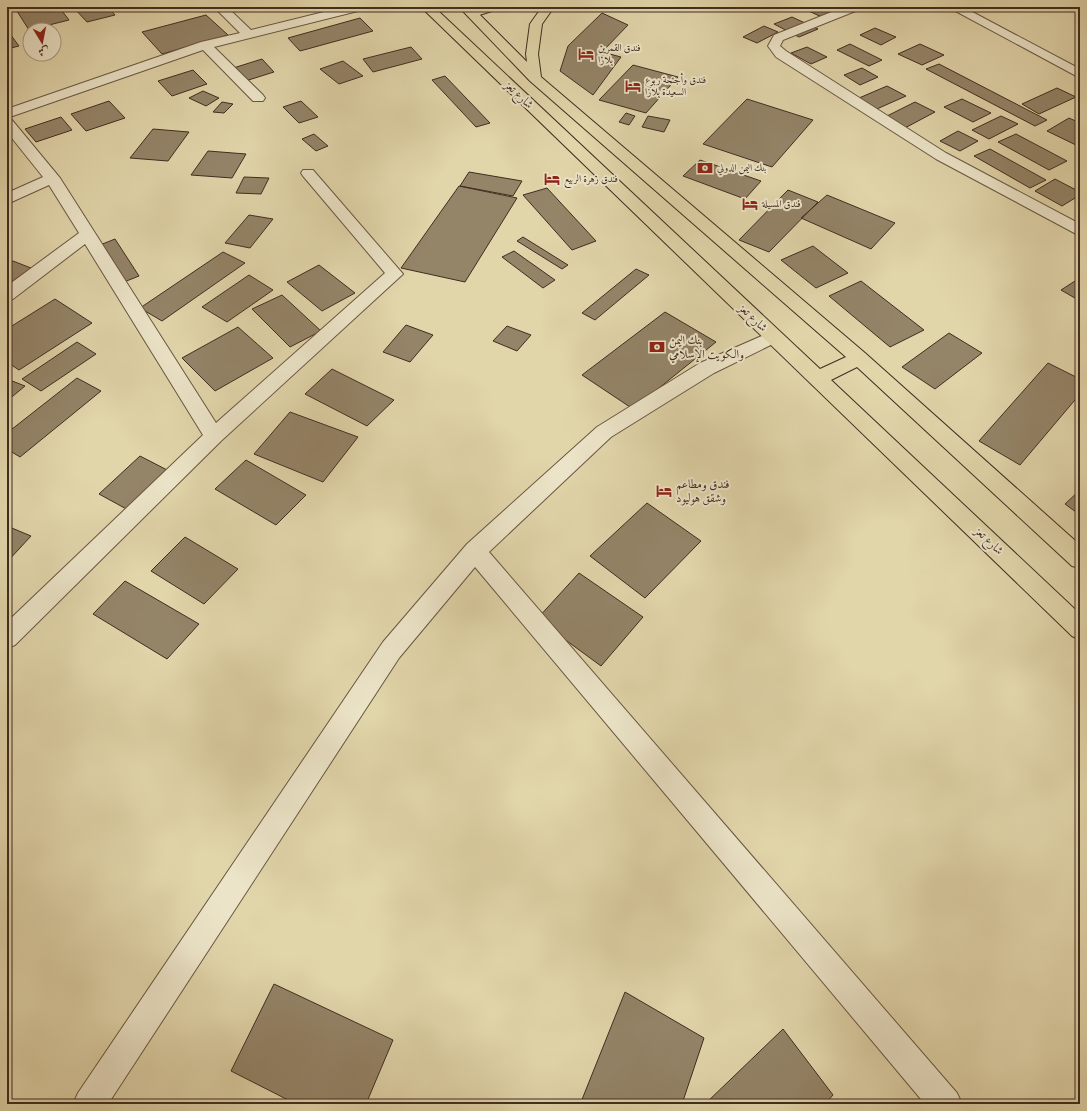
<svg xmlns="http://www.w3.org/2000/svg" width="1087" height="1111" viewBox="0 0 1087 1111" font-family="'Libre Bodoni',Amiri,serif">
	<style>
		.building { fill: #948468; stroke: #402d20 }
		.lines { fill: none; stroke-linecap: round; stroke-linejoin: round }
		.minor-casing { stroke: #685742; stroke-width: 2 }
		.major-casing { stroke: #402d20; stroke-width: 2 }
		.highway-casing { stroke: #402d20; stroke-width: 2 }
		.minor { fill: #ece4c8; fill-rule: evenodd }
		.major { fill: #e1d5aa; fill-rule: evenodd }
		.highway { fill: #e1d5aa; fill-rule: evenodd }
		.labels { text-anchor: middle; dominant-baseline: central; stroke-width: 4; stroke-linejoin: round; paint-order: stroke }
		.far-poi-label { font-size: 10px; fill: #402d20; stroke: #ece4c8; text-anchor: start }
		.street-label { font-size: 12px; fill: #402d20; stroke: #ece4c8 }
		.poi-label { font-size: 12px; fill: #402d20; stroke: #ece4c8; text-anchor: start }
	</style>
	<rect width="100%" height="100%" fill="#e1d5aa"/>
	<filter id="stains"><feTurbulence type="fractalNoise" baseFrequency=".005" numOctaves="4"/><feColorMatrix values="0 0 0 0 .2 0 0 0 0 .09 0 0 0 0 .02 0 0 0 .5 -.17"/></filter>
	<radialGradient id="worn" r=".72"><stop offset=".6" stop-color="#630" stop-opacity="0"/><stop offset="1" stop-color="#630" stop-opacity=".3"/></radialGradient>
	<path class="building" d="M 18,7 L 59,7 L 69,20 L 29,30 L 15,8 Z
		M 73,7 L 108,7 L 115,15 L 87,22 Z
		M 800,7 L 849,7 L 826,19 Z
		M 602,13 L 628,25 L 602,52 L 621,57 L 593,95 L 560,71 L 568,46 Z
		M 206,15 L 228,35 L 162,54 L 142,32 Z
		M 792,17 L 818,29 L 799,37 L 774,24 Z
		M 360,18 L 373,31 L 300,51 L 288,38 Z
		M 764,26 L 778,32 L 757,43 L 743,37 Z
		M 875,28 L 896,37 L 881,45 L 860,35 Z
		M 7,30 L 19,46 L 7,49 Z
		M 850,44 L 882,60 L 869,66 L 837,50 Z
		M 920,44 L 944,55 L 922,65 L 898,54 Z
		M 411,47 L 422,59 L 373,72 L 363,59 Z
		M 807,47 L 827,57 L 811,64 L 791,53 Z
		M 262,59 L 274,72 L 239,83 L 227,70 Z
		M 343,61 L 363,76 L 339,84 L 320,69 Z
		M 939,64 L 1047,120 L 1035,126 L 926,69 Z
		M 633,65 L 678,77 L 646,113 L 599,100 Z
		M 862,68 L 878,77 L 860,85 L 844,75 Z
		M 193,70 L 207,84 L 172,96 L 158,81 Z
		M 445,76 L 490,123 L 476,127 L 432,80 Z
		M 887,86 L 906,96 L 870,112 L 852,101 Z
		M 1057,88 L 1076,97 L 1039,114 L 1022,104 Z
		M 203,91 L 219,98 L 206,106 L 189,98 Z
		M 747,99 L 813,120 L 772,167 L 703,144 Z
		M 962,99 L 991,113 L 973,122 L 944,107 Z
		M 109,101 L 125,118 L 86,131 L 71,114 Z
		M 301,101 L 318,117 L 299,123 L 283,107 Z
		M 222,102 L 233,104 L 224,113 L 213,112 Z
		M 915,102 L 935,112 L 903,129 L 883,118 Z
		M 626,113 L 635,116 L 629,125 L 619,122 Z
		M 648,116 L 670,120 L 664,132 L 642,127 Z
		M 1001,116 L 1018,124 L 989,139 L 972,130 Z
		M 61,117 L 72,130 L 36,142 L 25,129 Z
		M 1069,118 L 1080,123 L 1080,147 L 1047,131 Z
		M 153,129 L 189,132 L 168,161 L 130,158 Z
		M 958,131 L 978,141 L 960,151 L 940,141 Z
		M 314,134 L 328,146 L 316,151 L 302,139 Z
		M 1016,134 L 1067,161 L 1049,170 L 998,142 Z
		M 990,149 L 1046,180 L 1030,188 L 974,156 Z
		M 208,151 L 246,154 L 232,178 L 191,175 Z
		M 700,160 L 761,181 L 745,199 L 683,176 Z
		M 469,172 L 522,181 L 513,196 L 460,186 Z
		M 244,177 L 269,178 L 261,194 L 236,193 Z
		M 1055,179 L 1080,192 L 1080,195 L 1062,206 L 1035,191 Z
		M 459,186 L 517,198 L 465,282 L 401,268 Z
		M 547,188 L 596,241 L 572,250 L 523,195 Z
		M 788,190 L 818,202 L 769,252 L 739,240 Z
		M 827,195 L 895,223 L 871,249 L 801,218 Z
		M 249,215 L 273,219 L 250,248 L 225,243 Z
		M 523,237 L 568,265 L 562,269 L 517,241 Z
		M 115,239 L 139,276 L 124,282 L 100,245 Z
		M 813,246 L 848,273 L 816,288 L 781,260 Z
		M 514,251 L 555,280 L 543,288 L 502,257 Z
		M 223,252 L 245,263 L 162,321 L 140,308 Z
		M 13,261 L 31,268 L 7,285 L 7,265 Z
		M 319,265 L 355,293 L 322,311 L 287,282 Z
		M 636,269 L 649,275 L 595,320 L 582,313 Z
		M 249,275 L 273,290 L 227,322 L 202,307 Z
		M 861,281 L 924,330 L 890,347 L 829,296 Z
		M 1075,281 L 1080,283 L 1080,301 L 1061,290 Z
		M 282,295 L 321,331 L 290,347 L 252,309 Z
		M 55,299 L 92,323 L 19,370 L 7,362 L 7,329 Z
		M 665,312 L 716,342 L 633,409 L 582,375 Z
		M 406,325 L 433,335 L 410,362 L 383,352 Z
		M 507,326 L 531,335 L 517,351 L 493,341 Z
		M 238,327 L 273,358 L 215,391 L 182,358 Z
		M 949,333 L 982,353 L 935,389 L 902,367 Z
		M 77,342 L 96,354 L 41,391 L 22,379 Z
		M 1048,363 L 1080,379 L 1080,394 L 1020,465 L 979,441 Z
		M 332,369 L 394,400 L 367,426 L 305,394 Z
		M 77,378 L 101,391 L 20,457 L 7,449 L 7,433 Z
		M 7,379 L 25,386 L 7,401 Z
		M 290,412 L 358,437 L 323,482 L 254,454 Z
		M 140,456 L 171,472 L 130,511 L 99,494 Z
		M 246,460 L 306,495 L 276,525 L 215,489 Z
		M 1080,490 L 1080,515 L 1065,504 Z
		M 647,503 L 701,541 L 645,598 L 590,556 Z
		M 7,526 L 31,536 L 7,562 Z
		M 185,537 L 238,569 L 204,604 L 151,571 Z
		M 579,573 L 643,617 L 601,666 L 537,619 Z
		M 125,581 L 199,624 L 167,659 L 93,614 Z
		M 274,984 L 393,1040 L 366,1104 L 296,1104 L 231,1071 Z
		M 625,992 L 704,1038 L 682,1104 L 584,1104 L 581,1102 Z
		M 783,1029 L 833,1095 L 825,1104 L 705,1104 Z"/>
	<g class="lines">
		<defs>
			<path id="minor" d="M 214,7 L 227,7 L 251,30 L 344,7 L 364,7 L 362,10 L 214,47 L 263,95 L 265,98 L 263,101 L 253,101 L 203,50 L 7,118 L 7,109 L 201,42 L 240,33 Z
				M 844,7 L 860,7 L 858,10 L 783,40 L 780,46 L 786,51 L 946,153 L 1080,224 L 1080,236 L 936,159 L 776,57 L 768,46 L 774,35 Z
				M 948,7 L 963,7 L 1080,69 L 1080,78 Z
				M 7,119 L 12,120 L 60,178 L 216,423 L 385,273 L 303,176 L 301,173 L 303,170 L 313,170 L 403,274 L 221,441 L 15,645 L 7,648 L 7,622 L 203,435 L 85,244 L 13,299 L 7,301 L 7,286 L 79,233 L 49,185 L 7,204 L 7,193 L 43,177 L 7,132 Z
				M 773,331 L 779,333 L 782,337 L 779,341 L 714,373 L 611,437 L 489,552 L 957,1093 L 962,1104 L 925,1104 L 475,567 L 399,658 L 108,1104 L 73,1104 L 78,1093 L 383,642 L 467,544 L 597,427 L 700,363 Z"/>
			<path id="major" d="M 479,7 L 497,7 L 495,10 L 473,17 L 467,13 L 469,10 Z"/>
			<path id="highway" d="M 421,7 L 434,7 L 820,369 L 846,357 L 530,81 L 459,7 L 472,7 L 527,62 L 526,54 L 530,24 L 542,7 L 554,7 L 542,24 L 538,54 L 541,77 L 865,353 L 1080,545 L 1080,568 L 1072,566 L 857,367 L 831,380 L 1080,614 L 1080,640 L 1072,636 Z"/>
		</defs>
		<use href="#minor" class="minor-casing"/>
		<use href="#major" class="major-casing"/>
		<use href="#highway" class="highway-casing"/>
		<use href="#minor" class="minor"/>
		<use href="#major" class="major"/>
		<use href="#highway" class="highway"/>
	</g>
	<defs>
		<symbol id="hotel-bare" viewBox="-9 -9 18 18"><path d="M-6-4.5h1.5V1H6V5H4.5V3h-9V5H-6ZM-4 0a1.8 1.8 0 1 1 3.6 0ZM.5 0V-2.5h3Q6-2.5 6 0Z" fill="#8f2418" stroke="#ece4c8" stroke-width="2.5" paint-order="stroke"/></symbol>
		<symbol id="bank-bare" viewBox="-9 -9 18 18"><path d="M-6-4H6V4H-6ZM0-2.3a2.3 2.3 0 1 0 0 4.6a2.3 2.3 0 1 0 0-4.6Z" fill="#8f2418" stroke="#ece4c8" stroke-width="2.5" paint-order="stroke"/></symbol>
	</defs>
	<g fill-rule="evenodd">
		<use href="#hotel-bare" x="575" y="43" width="22" height="22"/>
		<use href="#hotel-bare" x="622" y="75" width="22" height="22"/>
		<use href="#bank-bare" x="694" y="157" width="22" height="22"/>
		<use href="#hotel-bare" x="541" y="168" width="22" height="22"/>
		<use href="#hotel-bare" x="739" y="193" width="22" height="22"/>
		<use href="#bank-bare" x="646" y="336" width="22" height="22"/>
		<use href="#hotel-bare" x="653" y="480" width="22" height="22"/>
	</g>
	<g class="labels">
		<g class="far-poi-label">
			<text x="598" y="48">فندق القمرين<tspan x="598" dy="12">بلازا</tspan></text>
			<text x="645" y="80">فندق وأجنحة ربوع<tspan x="645" dy="12">السعيدة بلازا</tspan></text>
			<text x="717" y="168">بنك اليمن الدولي</text>
			<text x="564" y="179">فندق زهرة الربيع</text>
			<text x="762" y="204">فندق المسيلة</text>
		</g>
		<g class="street-label">
			<text transform="translate(519 95) rotate(44)">شارع تعز</text>
			<text transform="translate(753 318) rotate(44)">شارع تعز</text>
			<text transform="translate(989 541) rotate(44)">شارع تعز</text>
		</g>
		<g class="poi-label">
			<text x="669" y="340">بنك اليمن<tspan x="669" dy="14">والكويت الإسلامي</tspan></text>
			<text x="676" y="484">فندق ومطاعم<tspan x="676" dy="14">وشقق هوليود</tspan></text>
		</g>
	</g>
	<rect width="1087" height="1111" fill="none" stroke="#e1d5aa" stroke-width="24"/>
	<rect x="8" y="8" width="1071" height="1095" fill="none" stroke="#402d20" stroke-width="2"/>
	<rect x="12" y="12" width="1063" height="1087" fill="none" stroke="#402d20"/>
	<g transform="translate(42 42) rotate(170)"><circle r="19" fill="#ece4c8" stroke="#a79b85"/>
	<path d="M0-3L7 15L0 10L-7 15Z" fill="#8f2418"/>
	<text y="-6" font-size="11" font-weight="bold" text-anchor="middle" fill="#402d20">ش</text>
	</g>
	<rect width="100%" height="100%" filter="url(#stains)"/>
	<rect width="100%" height="100%" fill="url(#worn)"/>
</svg>
